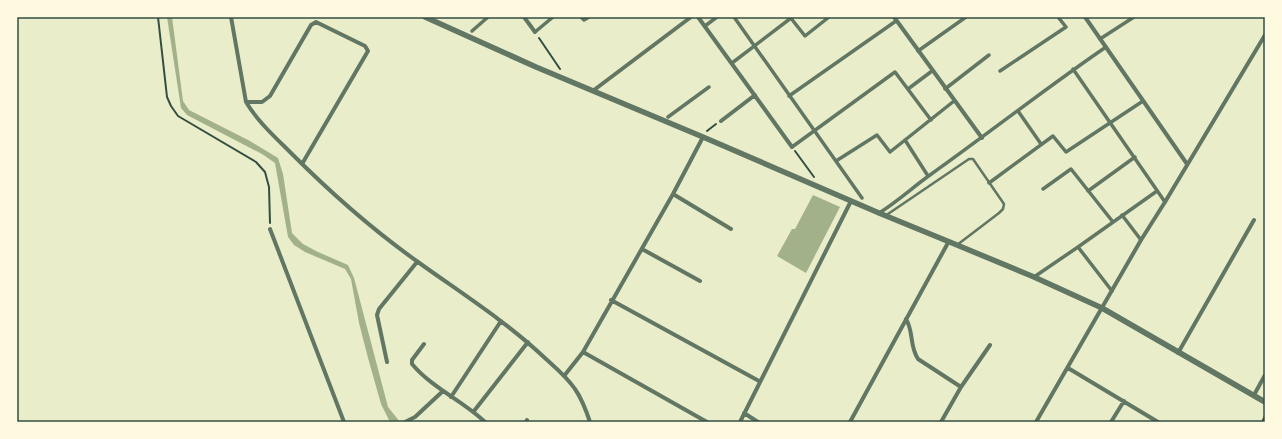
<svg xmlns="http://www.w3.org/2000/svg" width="1282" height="439" viewBox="0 0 1282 439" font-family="'Noto Sans',sans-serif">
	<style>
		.water { fill: #a3b18a }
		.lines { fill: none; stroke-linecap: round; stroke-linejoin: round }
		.path { stroke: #344e41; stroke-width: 2 }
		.service { stroke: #617663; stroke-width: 2.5 }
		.pedestrian { stroke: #617663; stroke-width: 3.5 }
		.minor { stroke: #617663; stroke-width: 4 }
		.tertiary { stroke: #617663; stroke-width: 5.5 }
		.neatline { fill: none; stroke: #344e41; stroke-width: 1.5 }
	</style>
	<rect width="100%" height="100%" fill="#e9edc9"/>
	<path class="water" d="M 167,17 L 172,17 L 183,101 L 189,110 L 250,141 L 278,158 L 283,174 L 292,233 L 303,244 L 318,252 L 348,265 L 354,278 L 388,407 L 400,422 L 390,422 L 381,404 L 368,358 L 359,323 L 351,279 L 345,269 L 305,252 L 294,245 L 288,237 L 275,163 L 262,154 L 187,115 L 181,108 Z
		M 813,195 L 840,207 L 806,273 L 777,256 L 792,229 L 795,229 Z"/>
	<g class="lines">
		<path class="path" d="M 158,17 L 167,97 L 171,106 L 178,116 L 256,162 L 265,172 L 269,187 L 270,223
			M 539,38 L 560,69
			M 707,131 L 716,124
			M 795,151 L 814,177
			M 1262,422 L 1265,416"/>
		<path class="service" d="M 885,216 L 969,159 L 973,159 L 1004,204 L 1003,209 L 999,213 L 957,245"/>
		<path class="pedestrian" d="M 581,17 L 584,20 L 589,17
			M 734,17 L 862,198
			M 790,17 L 805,36 L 829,17
			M 705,26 L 717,17
			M 472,31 L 488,17
			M 535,32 L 553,17
			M 1100,39 L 1134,17
			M 918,51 L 966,17
			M 732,63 L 791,18
			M 1073,69 L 1165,202
			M 1000,71 L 1066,27 L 1058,17
			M 908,89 L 932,71
			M 945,89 L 989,55
			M 789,96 L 896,21
			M 1018,111 L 1041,144
			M 668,117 L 709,87
			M 905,140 L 928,176
			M 792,147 L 895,72 L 931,120
			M 836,161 L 877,135 L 890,152 L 954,101
			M 989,183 L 1053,136 L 1066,152 L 1143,101
			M 1043,189 L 1071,169 L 1113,222
			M 1088,191 L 1135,157
			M 879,213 C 897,202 913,187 930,175 C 989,133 1046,88 1106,47
			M 1122,215 L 1141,240
			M 1078,247 L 1112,291
			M 1034,277 L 1078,247 L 1157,191"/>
		<path class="minor" d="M 231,17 L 246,102 C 258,122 276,138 292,154 C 331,193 373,230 418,262 C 461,293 507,322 546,359 C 556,368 567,377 575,389 C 582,399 586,410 590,422
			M 524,17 L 535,32
			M 698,17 L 792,147
			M 894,17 L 982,138
			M 1085,17 L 1187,164
			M 594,90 L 691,17
			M 246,102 L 262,102 L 270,96 L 311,25 L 316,22 L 365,46 L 368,51 L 302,164
			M 721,121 L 755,95
			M 673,194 L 731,229
			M 270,229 L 344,422
			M 642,249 L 700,281
			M 611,300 L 759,381
			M 906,319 C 914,332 909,345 918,359 L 961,387 L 941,422
			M 424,344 L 412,360 L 412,364 C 432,388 463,401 485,422
			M 583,352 L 707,422
			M 1178,353 L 1254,220
			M 387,362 L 377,315 L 379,309 L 417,262
			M 1068,368 L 1158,422
			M 564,376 L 583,352 L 673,194 L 703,137
			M 961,387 L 990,345
			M 1254,395 L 1265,375
			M 451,397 L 501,321
			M 474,411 L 528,342
			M 744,413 L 758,422
			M 405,422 L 415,417 L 443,391
			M 526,422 L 527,420
			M 740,422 L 851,201
			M 850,422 L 949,241
			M 1036,422 L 1141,240 L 1165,202 L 1265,35
			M 1111,422 L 1124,401"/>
		<path class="tertiary" d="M 425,17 L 536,67 L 703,137 L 879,213 L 957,245 L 1034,277 L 1102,308 L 1265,402"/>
	</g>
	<rect width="1282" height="439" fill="none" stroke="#fefae0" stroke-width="36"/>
	<rect x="18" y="18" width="1246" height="403" class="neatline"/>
</svg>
